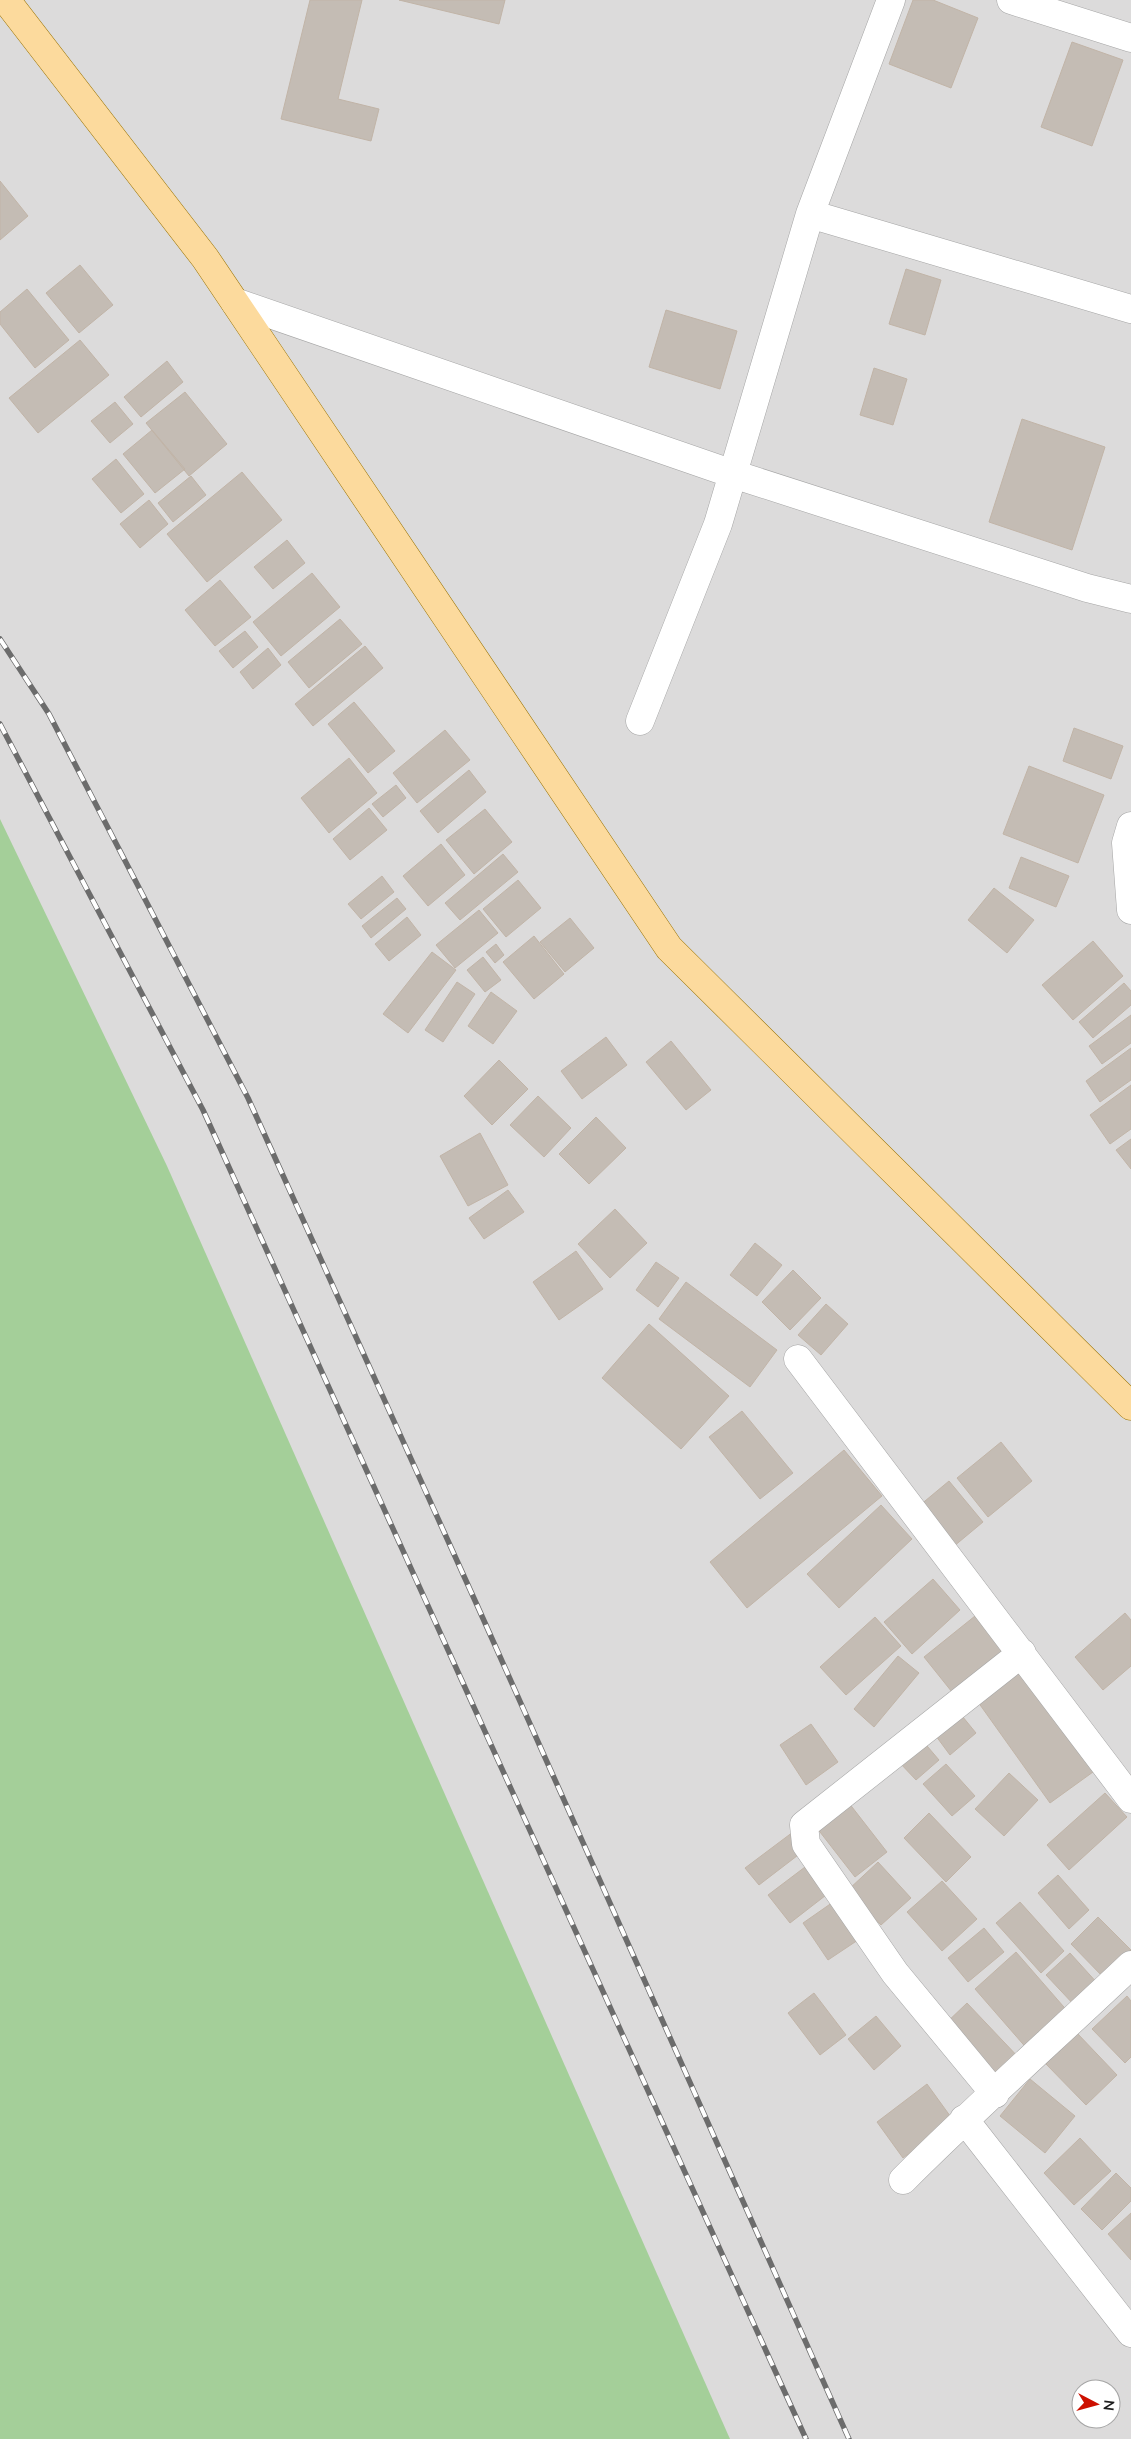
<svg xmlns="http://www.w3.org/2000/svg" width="1131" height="2439" viewBox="0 0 1131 2439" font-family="Lato,sans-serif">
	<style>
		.residential { fill: #dcdbdb; fill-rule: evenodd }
		.forest { fill: #a4cf99 }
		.building { fill: #c4bcb4; stroke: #c1b4a7 }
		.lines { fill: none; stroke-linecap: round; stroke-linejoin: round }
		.minor-casing { stroke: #a5a5a5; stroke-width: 29 }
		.primary-casing { stroke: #997200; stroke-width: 29 }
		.minor { stroke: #fff; stroke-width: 28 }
		.primary { stroke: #fcda9d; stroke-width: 28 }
		.rail-casing { stroke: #6c6c6c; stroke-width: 5.5 }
		.rail { stroke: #fff; stroke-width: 4; stroke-dasharray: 11; stroke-linecap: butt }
	</style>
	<rect width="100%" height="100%" fill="#efede4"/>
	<path class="residential" d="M 0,0 L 1131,0 L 1131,2439 L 0,2439 ZM 1081,2389 L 1111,2389 L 1111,2419 L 1081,2419 Z"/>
	<path class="forest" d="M 0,819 L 167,1166 L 730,2439 L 0,2439 Z"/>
	<path class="building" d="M 310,0 L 362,0 L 338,99 L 379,109 L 371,141 L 281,119 Z
		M 399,0 L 505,0 L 499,24 Z
		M 913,0 L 933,0 L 978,18 L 951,88 L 889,64 Z
		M 1072,42 L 1123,60 L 1092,146 L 1041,127 Z
		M 0,181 L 28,216 L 0,240 Z
		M 80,265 L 113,305 L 79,333 L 46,293 Z
		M 906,269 L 941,280 L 925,335 L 889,324 Z
		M 27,289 L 69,340 L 35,368 L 0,324 L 0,312 Z
		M 666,310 L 737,331 L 720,389 L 649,367 Z
		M 80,340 L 109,375 L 38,433 L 9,398 Z
		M 167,361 L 183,382 L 141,417 L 124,397 Z
		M 874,368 L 907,379 L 893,425 L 860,415 Z
		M 185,392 L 227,444 L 189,476 L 146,423 Z
		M 115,402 L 133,424 L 110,443 L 91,421 Z
		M 1022,419 L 1105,447 L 1072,550 L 989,522 Z
		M 152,430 L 185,469 L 155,493 L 123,454 Z
		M 116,459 L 144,494 L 121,513 L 92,479 Z
		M 242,472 L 282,520 L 207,582 L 167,534 Z
		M 191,476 L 206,495 L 173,522 L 158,503 Z
		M 149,500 L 168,524 L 140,548 L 120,524 Z
		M 287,540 L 305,563 L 273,589 L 254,567 Z
		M 312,573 L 340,607 L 281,656 L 253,622 Z
		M 220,580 L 251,617 L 215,646 L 185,610 Z
		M 340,619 L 362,644 L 309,688 L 288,662 Z
		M 245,631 L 258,647 L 233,668 L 219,651 Z
		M 365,646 L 383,668 L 313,726 L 295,704 Z
		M 268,648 L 281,665 L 253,689 L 240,672 Z
		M 354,702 L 395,751 L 368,773 L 328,724 Z
		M 1074,728 L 1123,746 L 1111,779 L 1063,761 Z
		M 445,730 L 470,760 L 417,803 L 393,773 Z
		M 349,758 L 377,793 L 329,833 L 301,798 Z
		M 1029,766 L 1104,795 L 1078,863 L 1003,834 Z
		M 469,770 L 486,792 L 438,833 L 420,811 Z
		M 396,785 L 406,798 L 383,817 L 372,804 Z
		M 369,808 L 387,830 L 350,860 L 333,839 Z
		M 485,809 L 512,842 L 474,874 L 446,840 Z
		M 441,844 L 465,875 L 428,906 L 403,876 Z
		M 503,854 L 518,872 L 460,920 L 445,903 Z
		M 1021,857 L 1069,876 L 1056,907 L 1009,888 Z
		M 382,876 L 394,892 L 361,919 L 348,904 Z
		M 518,880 L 541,908 L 506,937 L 483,909 Z
		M 994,888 L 1034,920 L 1007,953 L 968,920 Z
		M 397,898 L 406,909 L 371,938 L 362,926 Z
		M 479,910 L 498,933 L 455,968 L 436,945 Z
		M 407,917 L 421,935 L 389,961 L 375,944 Z
		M 570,918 L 594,948 L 565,972 L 540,942 Z
		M 534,936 L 564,974 L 534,999 L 503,962 Z
		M 1093,941 L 1123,976 L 1073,1020 L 1042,985 Z
		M 496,944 L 504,955 L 495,963 L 486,952 Z
		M 432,952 L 456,970 L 408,1033 L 383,1014 Z
		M 483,957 L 501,980 L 485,992 L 467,970 Z
		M 457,982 L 475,994 L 443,1042 L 425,1030 Z
		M 1124,983 L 1131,991 L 1131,1005 L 1093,1038 L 1079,1022 Z
		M 491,992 L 517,1011 L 493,1044 L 468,1026 Z
		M 1131,1015 L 1131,1043 L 1102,1064 L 1089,1046 Z
		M 606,1037 L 627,1065 L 582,1099 L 561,1071 Z
		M 671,1041 L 711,1090 L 686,1110 L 646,1062 Z
		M 1131,1048 L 1131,1080 L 1100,1102 L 1086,1081 Z
		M 499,1060 L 528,1089 L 492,1125 L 464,1096 Z
		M 1131,1085 L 1131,1129 L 1110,1144 L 1090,1115 Z
		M 538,1096 L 571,1128 L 544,1157 L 510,1125 Z
		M 596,1117 L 626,1148 L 589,1184 L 559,1154 Z
		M 480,1133 L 508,1185 L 468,1206 L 440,1156 Z
		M 1131,1139 L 1131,1169 L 1116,1150 Z
		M 508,1190 L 524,1212 L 484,1239 L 469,1218 Z
		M 615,1209 L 647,1243 L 610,1278 L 578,1244 Z
		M 755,1243 L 782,1265 L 757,1296 L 730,1275 Z
		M 576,1251 L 603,1289 L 559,1320 L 533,1282 Z
		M 656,1262 L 679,1278 L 658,1307 L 636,1290 Z
		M 793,1270 L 821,1298 L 790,1330 L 762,1302 Z
		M 686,1282 L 777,1350 L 750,1387 L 659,1319 Z
		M 826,1304 L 848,1324 L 821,1355 L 798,1335 Z
		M 649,1324 L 729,1396 L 681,1449 L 602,1378 Z
		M 742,1411 L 793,1473 L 760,1499 L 709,1437 Z
		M 1001,1442 L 1032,1481 L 988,1517 L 957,1478 Z
		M 844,1450 L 882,1496 L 747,1608 L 710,1562 Z
		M 949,1481 L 983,1522 L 953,1547 L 919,1506 Z
		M 881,1505 L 912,1539 L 839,1608 L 807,1574 Z
		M 933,1579 L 960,1610 L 912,1654 L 884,1622 Z
		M 1125,1613 L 1131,1620 L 1131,1666 L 1103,1690 L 1075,1657 Z
		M 975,1616 L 1007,1655 L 956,1697 L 924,1657 Z
		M 875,1617 L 901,1646 L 846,1695 L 820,1667 Z
		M 898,1656 L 919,1673 L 874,1727 L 854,1709 Z
		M 1022,1670 L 1093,1772 L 1050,1803 L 978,1702 Z
		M 958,1711 L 976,1733 L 950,1755 L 933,1732 Z
		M 811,1724 L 838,1762 L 806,1785 L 780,1745 Z
		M 922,1740 L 939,1760 L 916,1780 L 899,1762 Z
		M 946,1764 L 975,1796 L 952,1816 L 923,1784 Z
		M 1009,1773 L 1038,1800 L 1004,1836 L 975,1809 Z
		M 1105,1793 L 1127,1817 L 1069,1870 L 1047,1845 Z
		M 845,1798 L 887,1852 L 855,1877 L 813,1823 Z
		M 929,1813 L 971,1857 L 946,1882 L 904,1838 Z
		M 793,1832 L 806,1849 L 759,1885 L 745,1868 Z
		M 878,1862 L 911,1898 L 881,1925 L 848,1890 Z
		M 809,1864 L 830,1892 L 790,1923 L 768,1895 Z
		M 1058,1875 L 1089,1910 L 1069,1929 L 1038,1893 Z
		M 942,1881 L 977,1919 L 942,1951 L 907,1912 Z
		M 836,1900 L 861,1938 L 828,1960 L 803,1923 Z
		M 1020,1902 L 1064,1951 L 1041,1973 L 996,1923 Z
		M 1098,1917 L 1131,1950 L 1104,1978 L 1071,1944 Z
		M 984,1928 L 1004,1952 L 968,1982 L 948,1958 Z
		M 1016,1952 L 1070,2014 L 1029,2051 L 975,1989 Z
		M 1070,1953 L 1099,1985 L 1076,2007 L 1046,1975 Z
		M 814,1993 L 846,2035 L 820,2055 L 788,2013 Z
		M 1127,1996 L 1131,2001 L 1131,2057 L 1125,2063 L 1092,2029 Z
		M 967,2003 L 1021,2060 L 997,2083 L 943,2026 Z
		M 876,2016 L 901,2046 L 874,2070 L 848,2039 Z
		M 1077,2033 L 1117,2075 L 1086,2105 L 1046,2064 Z
		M 1030,2079 L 1075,2116 L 1045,2153 L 1000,2116 Z
		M 927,2084 L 953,2120 L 903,2158 L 877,2122 Z
		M 1080,2138 L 1111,2171 L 1074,2205 L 1044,2173 Z
		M 1116,2173 L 1131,2188 L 1131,2201 L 1102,2230 L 1081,2209 Z
		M 1131,2213 L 1131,2260 L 1108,2234 Z"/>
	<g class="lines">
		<defs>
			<path id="minor" d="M 1011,0 L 1131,38
				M 810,214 L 1131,309
				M 235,302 L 733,474 L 1087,588 L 1131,599
				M 640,721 L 718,524 L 810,214 L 891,0
				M 1131,826 L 1126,843 L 1131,910
				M 798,1359 L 1131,1799
				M 995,2094 L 895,1973 L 806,1844 L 804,1825 L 1022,1653
				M 964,2119 L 1131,2333
				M 903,2180 C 977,2106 1055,2037 1131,1965"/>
			<path id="primary" d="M 6,0 L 205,258 L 669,948 L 1131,1406"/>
		</defs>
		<use href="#minor" class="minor-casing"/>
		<use href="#primary" class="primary-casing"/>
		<use href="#minor" class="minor"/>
		<use href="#primary" class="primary"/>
		<defs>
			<path id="rail" d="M 0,639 L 49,714 L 248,1098 L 477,1605 L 849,2439
				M 0,724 L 203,1110 L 806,2439"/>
		</defs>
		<use href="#rail" class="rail-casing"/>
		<use href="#rail" class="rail"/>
	</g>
	<g transform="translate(1096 2404) rotate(96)"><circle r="24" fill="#ffffff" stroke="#a5a5a5"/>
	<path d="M0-4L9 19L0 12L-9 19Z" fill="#cd1000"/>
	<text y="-8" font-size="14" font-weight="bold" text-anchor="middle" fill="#1e1e1e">N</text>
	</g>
</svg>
